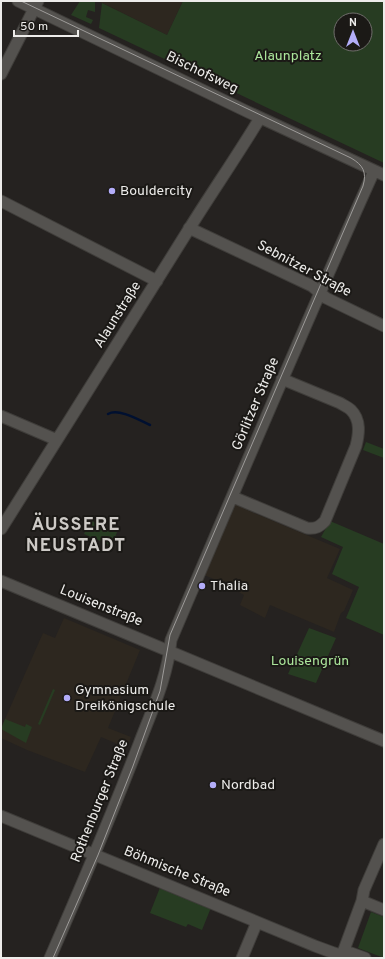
<svg xmlns="http://www.w3.org/2000/svg" width="385" height="959" viewBox="0 0 385 959" font-family="Overpass,sans-serif">
	<style>
		.built { fill: #2d271f }
		.green { fill: #273c22; fill-rule: evenodd }
		.lines { fill: none; stroke-linecap: round; stroke-linejoin: round }
		.stream { stroke: #001030; stroke-width: 2.5 }
		.minor-casing { stroke: #3f3d3a; stroke-width: 13 }
		.minor { stroke: #54524f; stroke-width: 11 }
		.tram { stroke: #9e9c9a; stroke-width: 1 }
		.poi-dot { fill: #b3adf9; stroke: #1b1916; stroke-width: 1.5 }
		.labels { text-anchor: middle; dominant-baseline: central; stroke-width: 4; stroke-linejoin: round; paint-order: stroke }
		.park-label { font-size: 14px; fill: #abe59b; stroke: #1b1916 }
		.street-label { font-size: 14px; fill: #edecea; stroke: #1b1916 }
		.poi-label { font-size: 14px; fill: #edecea; stroke: #1b1916; text-anchor: start }
		.district-label { font-size: 18px; font-weight: bold; letter-spacing: 1px; fill: #cdcac6; stroke: #1b1916 }
	</style>
	<rect width="100%" height="100%" fill="#252220"/>
	<path class="built" d="M 98,1 L 183,1 L 167,35 Z
		M 235,503 L 248,507 L 247,510 L 340,549 L 327,578 L 353,590 L 344,611 L 341,613 L 334,632 L 270,605 L 265,618 L 240,605 L 244,595 L 221,582 L 204,575 Z
		M 64,618 L 140,650 L 108,728 L 131,737 L 127,748 L 101,737 L 85,772 L 27,750 L 1,738 L 1,729 L 5,719 L 43,633 L 55,638 Z"/>
	<path class="green" d="M 80,1 L 95,1 L 95,12 L 88,10 L 86,17 L 93,20 L 91,24 L 71,15 Z
		M 183,1 L 384,1 L 384,163 L 99,28 L 102,3 L 167,35 ZM 341,20 L 365,20 L 365,44 L 341,44 Z
		M 366,442 L 384,449 L 384,458 L 363,450 Z
		M 89,520 L 117,532 L 112,546 L 84,534 Z
		M 330,521 L 384,544 L 384,635 L 346,618 L 359,587 L 332,574 L 343,547 L 321,537 Z
		M 309,628 L 336,638 L 316,683 L 288,674 Z
		M 53,689 L 55,690 L 40,725 L 38,724 Z
		M 5,719 L 25,727 L 26,724 L 32,727 L 26,743 L 1,729 Z
		M 161,885 L 212,905 L 202,930 L 188,924 L 186,927 L 150,913 Z
		M 371,912 L 384,917 L 384,958 L 358,948 Z"/>
	<g class="lines">
		<path class="stream" d="M 108,414 C 119,408 139,420 150,425"/>
		<defs>
			<path id="minor" d="M 18,1 L 248,112 L 384,175
				M 1,74 L 38,1
				M 1,201 L 157,281
				M 189,228 L 312,286 L 326,298 L 384,326
				M 1,416 L 57,440
				M 233,497 L 307,528 C 316,529 319,527 325,521 L 356,446 C 359,434 361,420 351,410 C 348,407 343,405 340,403 L 282,379
				M 1,529 C 64,429 126,330 189,229 C 212,192 237,156 260,118
				M 1,581 L 384,741
				M 1,816 L 315,946 L 334,953 L 342,955 L 351,953 L 365,958
				M 362,901 L 384,910
				M 50,958 C 81,887 111,816 139,744 C 152,710 168,676 171,640 C 238,483 304,326 374,171
				M 242,958 L 257,922
				M 341,958 L 362,901 L 364,890 L 384,844"/>
		</defs>
		<use href="#minor" class="minor-casing"/>
		<use href="#minor" class="minor"/>
		<path class="tram" d="M 21,1 L 351,158 C 363,165 367,172 363,186 L 170,635 L 160,691 L 133,766 L 98,855 L 53,958"/>
	</g>
	<g class="poi-dot">
		<circle cx="112" cy="191" r="4"/>
		<circle cx="202" cy="586" r="4"/>
		<circle cx="67" cy="698" r="4"/>
		<circle cx="213" cy="785" r="4"/>
	</g>
	<g class="labels">
		<g class="park-label">
			<text x="288" y="56">Alaunplatz</text>
			<text x="310" y="661">Louisengrün</text>
		</g>
		<g class="street-label">
			<text transform="translate(202 73) rotate(26)">Bischofsweg</text>
			<text transform="translate(304 269) rotate(28)">Sebnitzer Straße</text>
			<text transform="translate(118 315) rotate(-58)">Alaunstraße</text>
			<text transform="translate(256 404) rotate(-67)">Görlitzer Straße</text>
			<text transform="translate(101 606) rotate(22)">Louisenstraße</text>
			<text transform="translate(100 801) rotate(-68)">Rothenburger Straße</text>
			<text transform="translate(177 872) rotate(22)">Böhmische Straße</text>
		</g>
		<g class="poi-label">
			<text x="120" y="191">Bouldercity</text>
			<text x="210" y="586">Thalia</text>
			<text x="75" y="690">Gymnasium<tspan x="75" dy="16">Dreikönigschule</tspan></text>
			<text x="221" y="785">Nordbad</text>
		</g>
		<g class="district-label">
			<text x="76" y="525">ÄUSSERE<tspan x="76" dy="21">NEUSTADT</tspan></text>
		</g>
	</g>
	<rect width="385" height="959" fill="none" stroke="#edecea" stroke-width="4"/>
	<g transform="translate(353 32)"><circle r="19" fill="#1b1916" stroke="#6f6d6b"/>
	<path d="M0-3L7 15L0 10L-7 15Z" fill="#b3adf9"/>
	<text y="-6" font-size="11" font-weight="bold" text-anchor="middle" fill="#edecea">N</text>
	</g>
	<path d="M14 30v6h64v-6" fill="none" stroke="#edecea" stroke-width="2"/>
	<text x="20" y="30" font-size="12" fill="#edecea" stroke="#1b1916" stroke-width="3" paint-order="stroke">50 m</text>
</svg>
